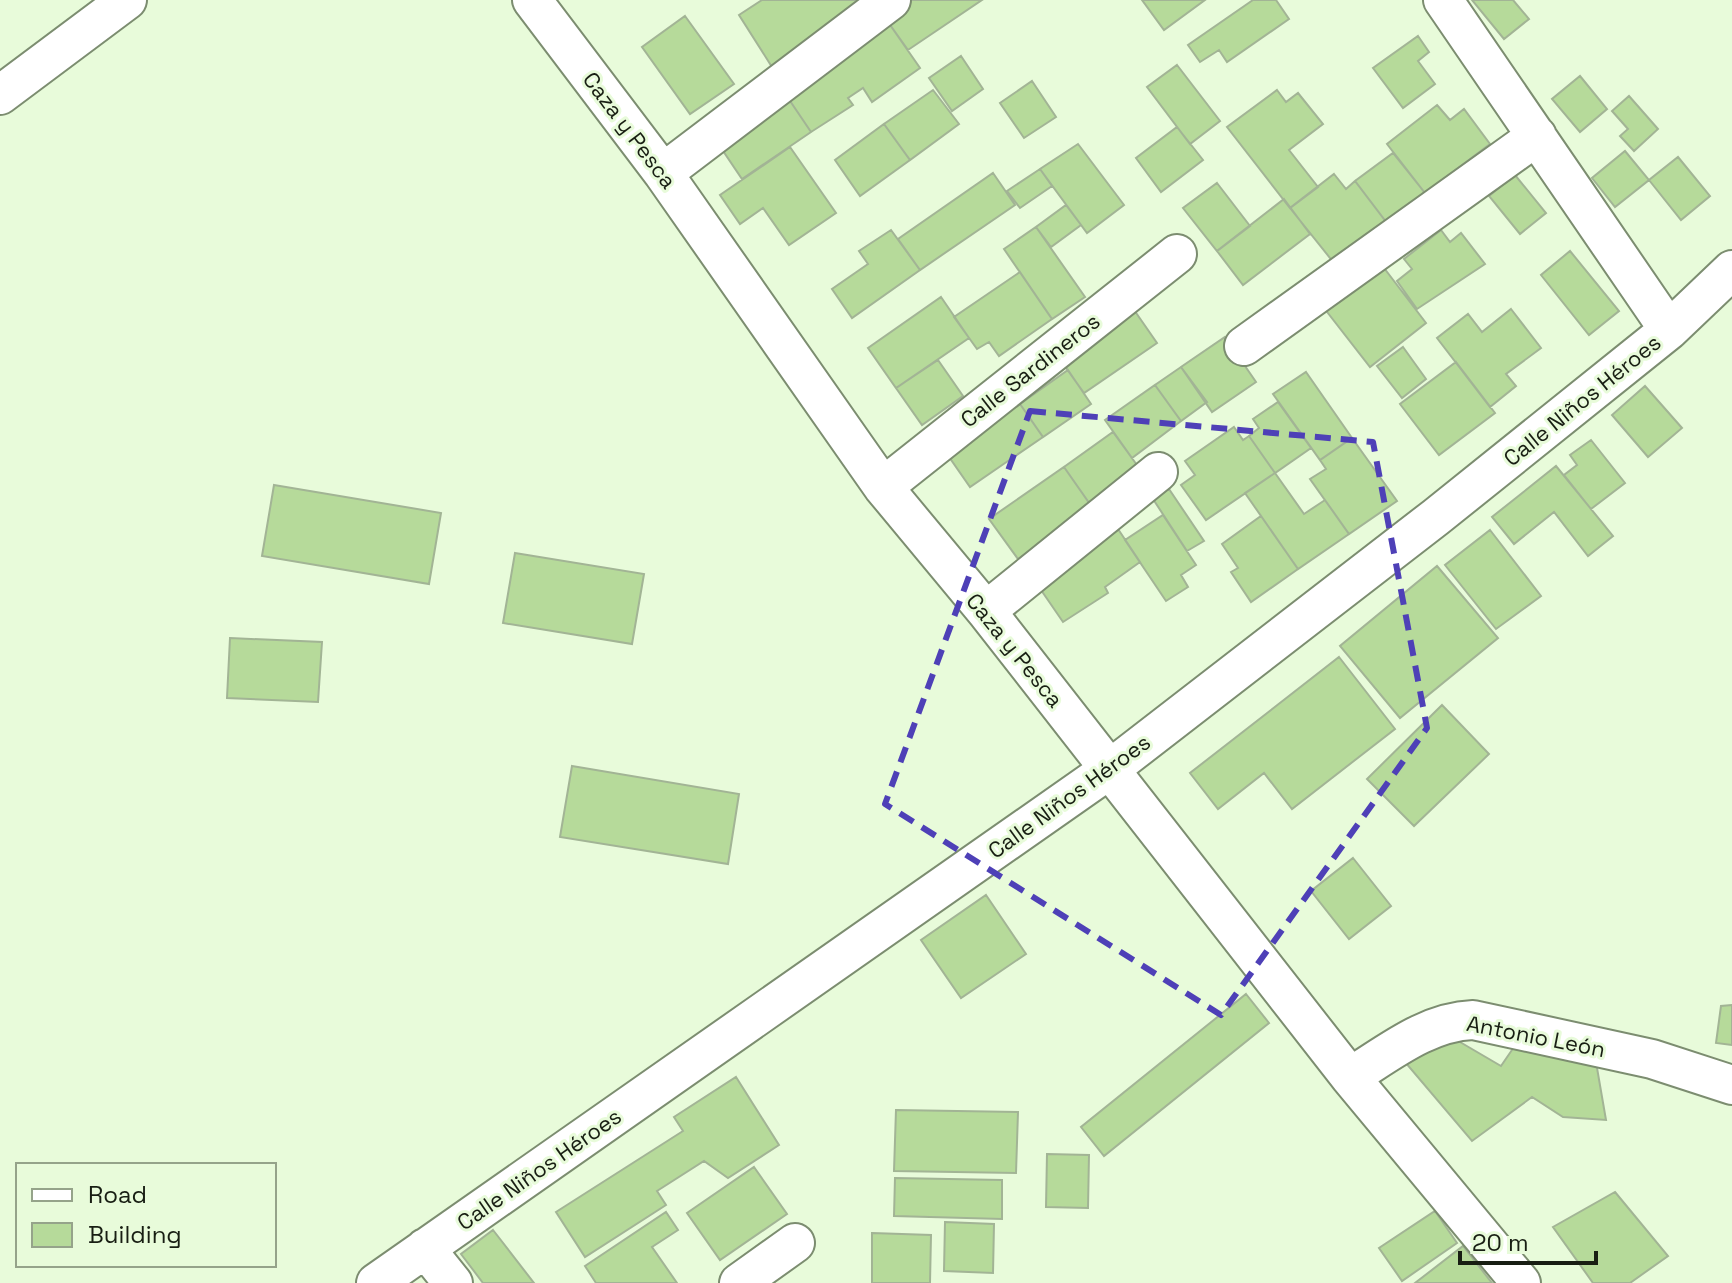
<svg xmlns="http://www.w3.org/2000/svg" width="1732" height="1283" viewBox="0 0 1732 1283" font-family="'Space Grotesk',sans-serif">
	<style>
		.building { fill: #b6da9a; stroke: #a2b495; stroke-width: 2 }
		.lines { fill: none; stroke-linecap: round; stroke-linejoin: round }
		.minor-casing { stroke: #7c8d70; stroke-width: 42 }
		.minor { stroke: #fff; stroke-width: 38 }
		.marked { fill: none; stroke: #4e40b7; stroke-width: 6; stroke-dasharray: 16 10; stroke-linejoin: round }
		.labels { text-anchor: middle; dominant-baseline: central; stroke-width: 6; stroke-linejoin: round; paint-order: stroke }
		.street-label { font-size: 22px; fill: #181e13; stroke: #e8fbda }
	</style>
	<rect width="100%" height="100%" fill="#e8fbda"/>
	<path class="building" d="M 762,0 L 870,0 L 772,67 L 739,15 Z
		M 897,0 L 982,0 L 908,50 L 888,22 Z
		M 1142,0 L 1205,0 L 1164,30 Z
		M 1253,0 L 1276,0 L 1289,19 L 1227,62 L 1219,50 L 1200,62 L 1188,45 Z
		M 1472,0 L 1513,0 L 1529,19 L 1504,39 Z
		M 685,16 L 734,84 L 690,114 L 642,47 Z
		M 888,22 L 920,68 L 872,102 L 863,88 L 848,98 L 853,105 L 811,132 L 782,89 Z
		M 1418,36 L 1429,52 L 1418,61 L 1435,84 L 1403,108 L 1373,68 Z
		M 961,56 L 983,89 L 952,111 L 929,78 Z
		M 1177,65 L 1220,121 L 1190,144 L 1147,87 Z
		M 1580,76 L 1607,109 L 1580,132 L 1552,99 Z
		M 1032,81 L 1056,117 L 1024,138 L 1000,103 Z
		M 782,89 L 811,132 L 742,179 L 713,136 Z
		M 933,90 L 959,124 L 910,160 L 884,124 Z
		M 1277,90 L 1286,102 L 1298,93 L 1323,124 L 1289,150 L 1318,187 L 1290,208 L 1227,127 Z
		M 1629,96 L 1658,129 L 1634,151 L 1620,136 L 1628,129 L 1612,111 Z
		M 1437,105 L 1450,120 L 1464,109 L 1490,144 L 1425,193 L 1387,144 Z
		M 884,124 L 910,160 L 860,196 L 835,160 Z
		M 1177,127 L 1203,160 L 1161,192 L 1136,158 Z
		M 1078,144 L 1124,205 L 1087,233 L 1040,169 Z
		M 790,147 L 836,213 L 789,245 L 763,208 L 740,224 L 720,195 Z
		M 1625,151 L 1649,180 L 1615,207 L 1592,178 Z
		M 1393,153 L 1425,193 L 1387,223 L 1355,181 Z
		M 1678,157 L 1710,196 L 1681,220 L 1649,180 Z
		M 1040,169 L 1052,186 L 1020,208 L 1007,191 Z
		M 993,173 L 1015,205 L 920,270 L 898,239 Z
		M 1334,174 L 1346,189 L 1355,181 L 1387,223 L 1334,263 L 1290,208 Z
		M 1515,175 L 1546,213 L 1520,234 L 1489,196 Z
		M 1217,183 L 1250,226 L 1217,251 L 1183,208 Z
		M 1284,199 L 1310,234 L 1243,285 L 1217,251 Z
		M 1066,205 L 1081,225 L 1051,247 L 1036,227 Z
		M 1036,227 L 1085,297 L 1052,319 L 1004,249 Z
		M 891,230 L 920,270 L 852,318 L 832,289 L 868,264 L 859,251 Z
		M 1441,230 L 1450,242 L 1461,233 L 1485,264 L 1417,309 L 1397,281 L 1412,269 L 1404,259 Z
		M 1570,251 L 1619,311 L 1589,335 L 1541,275 Z
		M 1381,264 L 1426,323 L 1370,367 L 1324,308 Z
		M 1020,272 L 1052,319 L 999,356 L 989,342 L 977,349 L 954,317 Z
		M 941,297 L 969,338 L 896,388 L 868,348 Z
		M 1132,307 L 1157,343 L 1084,393 L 1059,358 Z
		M 1511,309 L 1541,348 L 1506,374 L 1516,386 L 1490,407 L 1437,338 L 1468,314 L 1482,332 Z
		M 1225,337 L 1256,382 L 1212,412 L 1181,367 Z
		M 1403,347 L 1426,379 L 1402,398 L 1377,366 Z
		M 938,360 L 963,396 L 922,425 L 896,388 Z
		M 1456,362 L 1495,413 L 1439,455 L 1400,404 Z
		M 1181,367 L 1207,402 L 1181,421 L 1155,385 Z
		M 1068,370 L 1091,404 L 1043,437 L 1020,404 Z
		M 1306,372 L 1352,438 L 1320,460 L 1273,394 Z
		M 1155,385 L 1181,421 L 1132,458 L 1105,420 Z
		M 1645,386 L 1682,428 L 1648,457 L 1612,415 Z
		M 1278,402 L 1311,448 L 1275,473 L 1249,436 L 1259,428 L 1253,419 Z
		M 1020,404 L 1043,437 L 970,487 L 947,454 Z
		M 1234,427 L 1243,440 L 1249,436 L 1275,473 L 1206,520 L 1181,485 L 1195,475 L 1185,461 Z
		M 1113,432 L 1142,472 L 1092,507 L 1064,467 Z
		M 1352,438 L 1397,501 L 1349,534 L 1310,479 L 1326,469 L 1320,460 Z
		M 1591,440 L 1625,483 L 1591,509 L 1564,475 L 1577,465 L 1570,455 Z
		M 1556,466 L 1613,536 L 1588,556 L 1554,512 L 1514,544 L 1492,517 Z
		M 1064,467 L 1092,507 L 1018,559 L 989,519 Z
		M 1275,473 L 1304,514 L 1325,500 L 1349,534 L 1298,569 L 1245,493 Z
		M 274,485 L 441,513 L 429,584 L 262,556 Z
		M 1169,489 L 1204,541 L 1187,551 L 1153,499 Z
		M 1163,515 L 1196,565 L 1181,575 L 1188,587 L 1166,601 L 1125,540 Z
		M 1261,516 L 1298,569 L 1251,602 L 1231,572 L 1238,568 L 1222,544 Z
		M 1114,523 L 1140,562 L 1105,587 L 1108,593 L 1063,622 L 1039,587 L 1083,558 L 1076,548 Z
		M 1490,530 L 1541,596 L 1496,629 L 1445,565 Z
		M 515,553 L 644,574 L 632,644 L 503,623 Z
		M 1437,566 L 1498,638 L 1400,718 L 1340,646 Z
		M 230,638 L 322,642 L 318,702 L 227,698 Z
		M 1339,657 L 1395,729 L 1292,809 L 1264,773 L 1218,809 L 1190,773 Z
		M 1442,705 L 1489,754 L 1414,826 L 1367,779 Z
		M 572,766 L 739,794 L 728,864 L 560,837 Z
		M 1353,858 L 1391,906 L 1349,939 L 1311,891 Z
		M 986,895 L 1026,954 L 961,998 L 921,940 Z
		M 1246,994 L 1269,1023 L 1104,1156 L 1081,1127 Z
		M 1732,1005 L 1732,1045 L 1716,1043 L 1721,1006 Z
		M 1448,1035 L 1501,1066 L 1514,1047 L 1596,1062 L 1606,1120 L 1563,1117 L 1532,1097 L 1472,1141 L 1405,1062 Z
		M 736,1077 L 779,1145 L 728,1178 L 704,1161 L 657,1191 L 666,1205 L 585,1257 L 556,1212 L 683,1131 L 674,1117 Z
		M 896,1110 L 1018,1112 L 1016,1173 L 894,1171 Z
		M 1047,1154 L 1089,1155 L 1088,1208 L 1046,1207 Z
		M 754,1167 L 787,1214 L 720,1260 L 687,1213 Z
		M 895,1178 L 1002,1180 L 1002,1219 L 894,1216 Z
		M 1615,1192 L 1668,1256 L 1630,1283 L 1593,1283 L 1553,1227 Z
		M 1435,1211 L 1457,1243 L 1402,1281 L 1379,1248 Z
		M 666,1212 L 678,1230 L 652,1247 L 677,1283 L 596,1283 L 585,1266 Z
		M 945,1222 L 994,1224 L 993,1273 L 944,1271 Z
		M 493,1230 L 534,1283 L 483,1283 L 461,1254 Z
		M 872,1233 L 931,1235 L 930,1283 L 872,1283 Z
		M 1463,1246 L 1492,1283 L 1415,1283 Z"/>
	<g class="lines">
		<defs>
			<path id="minor" d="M 532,0 L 663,173 L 883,487 L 986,611 L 1350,1077 L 1521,1283
				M 1443,0 L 1669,330
				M 0,95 L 127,0
				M 663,173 L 891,0
				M 1244,346 L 1537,136
				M 883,487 L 1177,254
				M 986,611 L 1158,472
				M 1350,1077 C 1389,1053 1426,1022 1473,1020 L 1652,1059 L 1732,1085
				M 425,1248 L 453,1283
				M 376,1283 L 1110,769 L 1436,517 L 1669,330 L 1732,270
				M 739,1283 L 795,1243"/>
		</defs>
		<use href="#minor" class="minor-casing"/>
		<use href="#minor" class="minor"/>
	</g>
	<path class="marked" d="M 1030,411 L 1373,442 L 1427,728 L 1221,1015 L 885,804 Z"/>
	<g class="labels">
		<g class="street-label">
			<text transform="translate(630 130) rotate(53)">Caza y Pesca</text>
			<text transform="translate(1030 370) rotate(-38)">Calle Sardineros</text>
			<text transform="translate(1582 400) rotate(-39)">Calle Niños Héroes</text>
			<text transform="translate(1015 650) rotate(51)">Caza y Pesca</text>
			<text transform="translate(1069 796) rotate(-36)">Calle Niños Héroes</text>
			<text transform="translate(1536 1036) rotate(11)">Antonio León</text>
			<text transform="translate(539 1169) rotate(-35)">Calle Niños Héroes</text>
		</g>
	</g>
	<rect x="16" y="1163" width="260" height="104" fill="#e8fbda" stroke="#95a38a" stroke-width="2"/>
	<rect x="32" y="1189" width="40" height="12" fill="#ffffff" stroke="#95a38a" stroke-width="2"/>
	<text x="88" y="1203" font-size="24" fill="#181e13">Road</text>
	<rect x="32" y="1223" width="40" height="24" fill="#b6da9a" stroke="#95a38a" stroke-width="2"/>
	<text x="88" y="1243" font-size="24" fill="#181e13">Building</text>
	<path d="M1460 1251v12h136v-12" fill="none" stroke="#181e13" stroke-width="4"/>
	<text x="1472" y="1251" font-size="24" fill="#181e13" stroke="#e8fbda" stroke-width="6" paint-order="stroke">20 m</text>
</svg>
